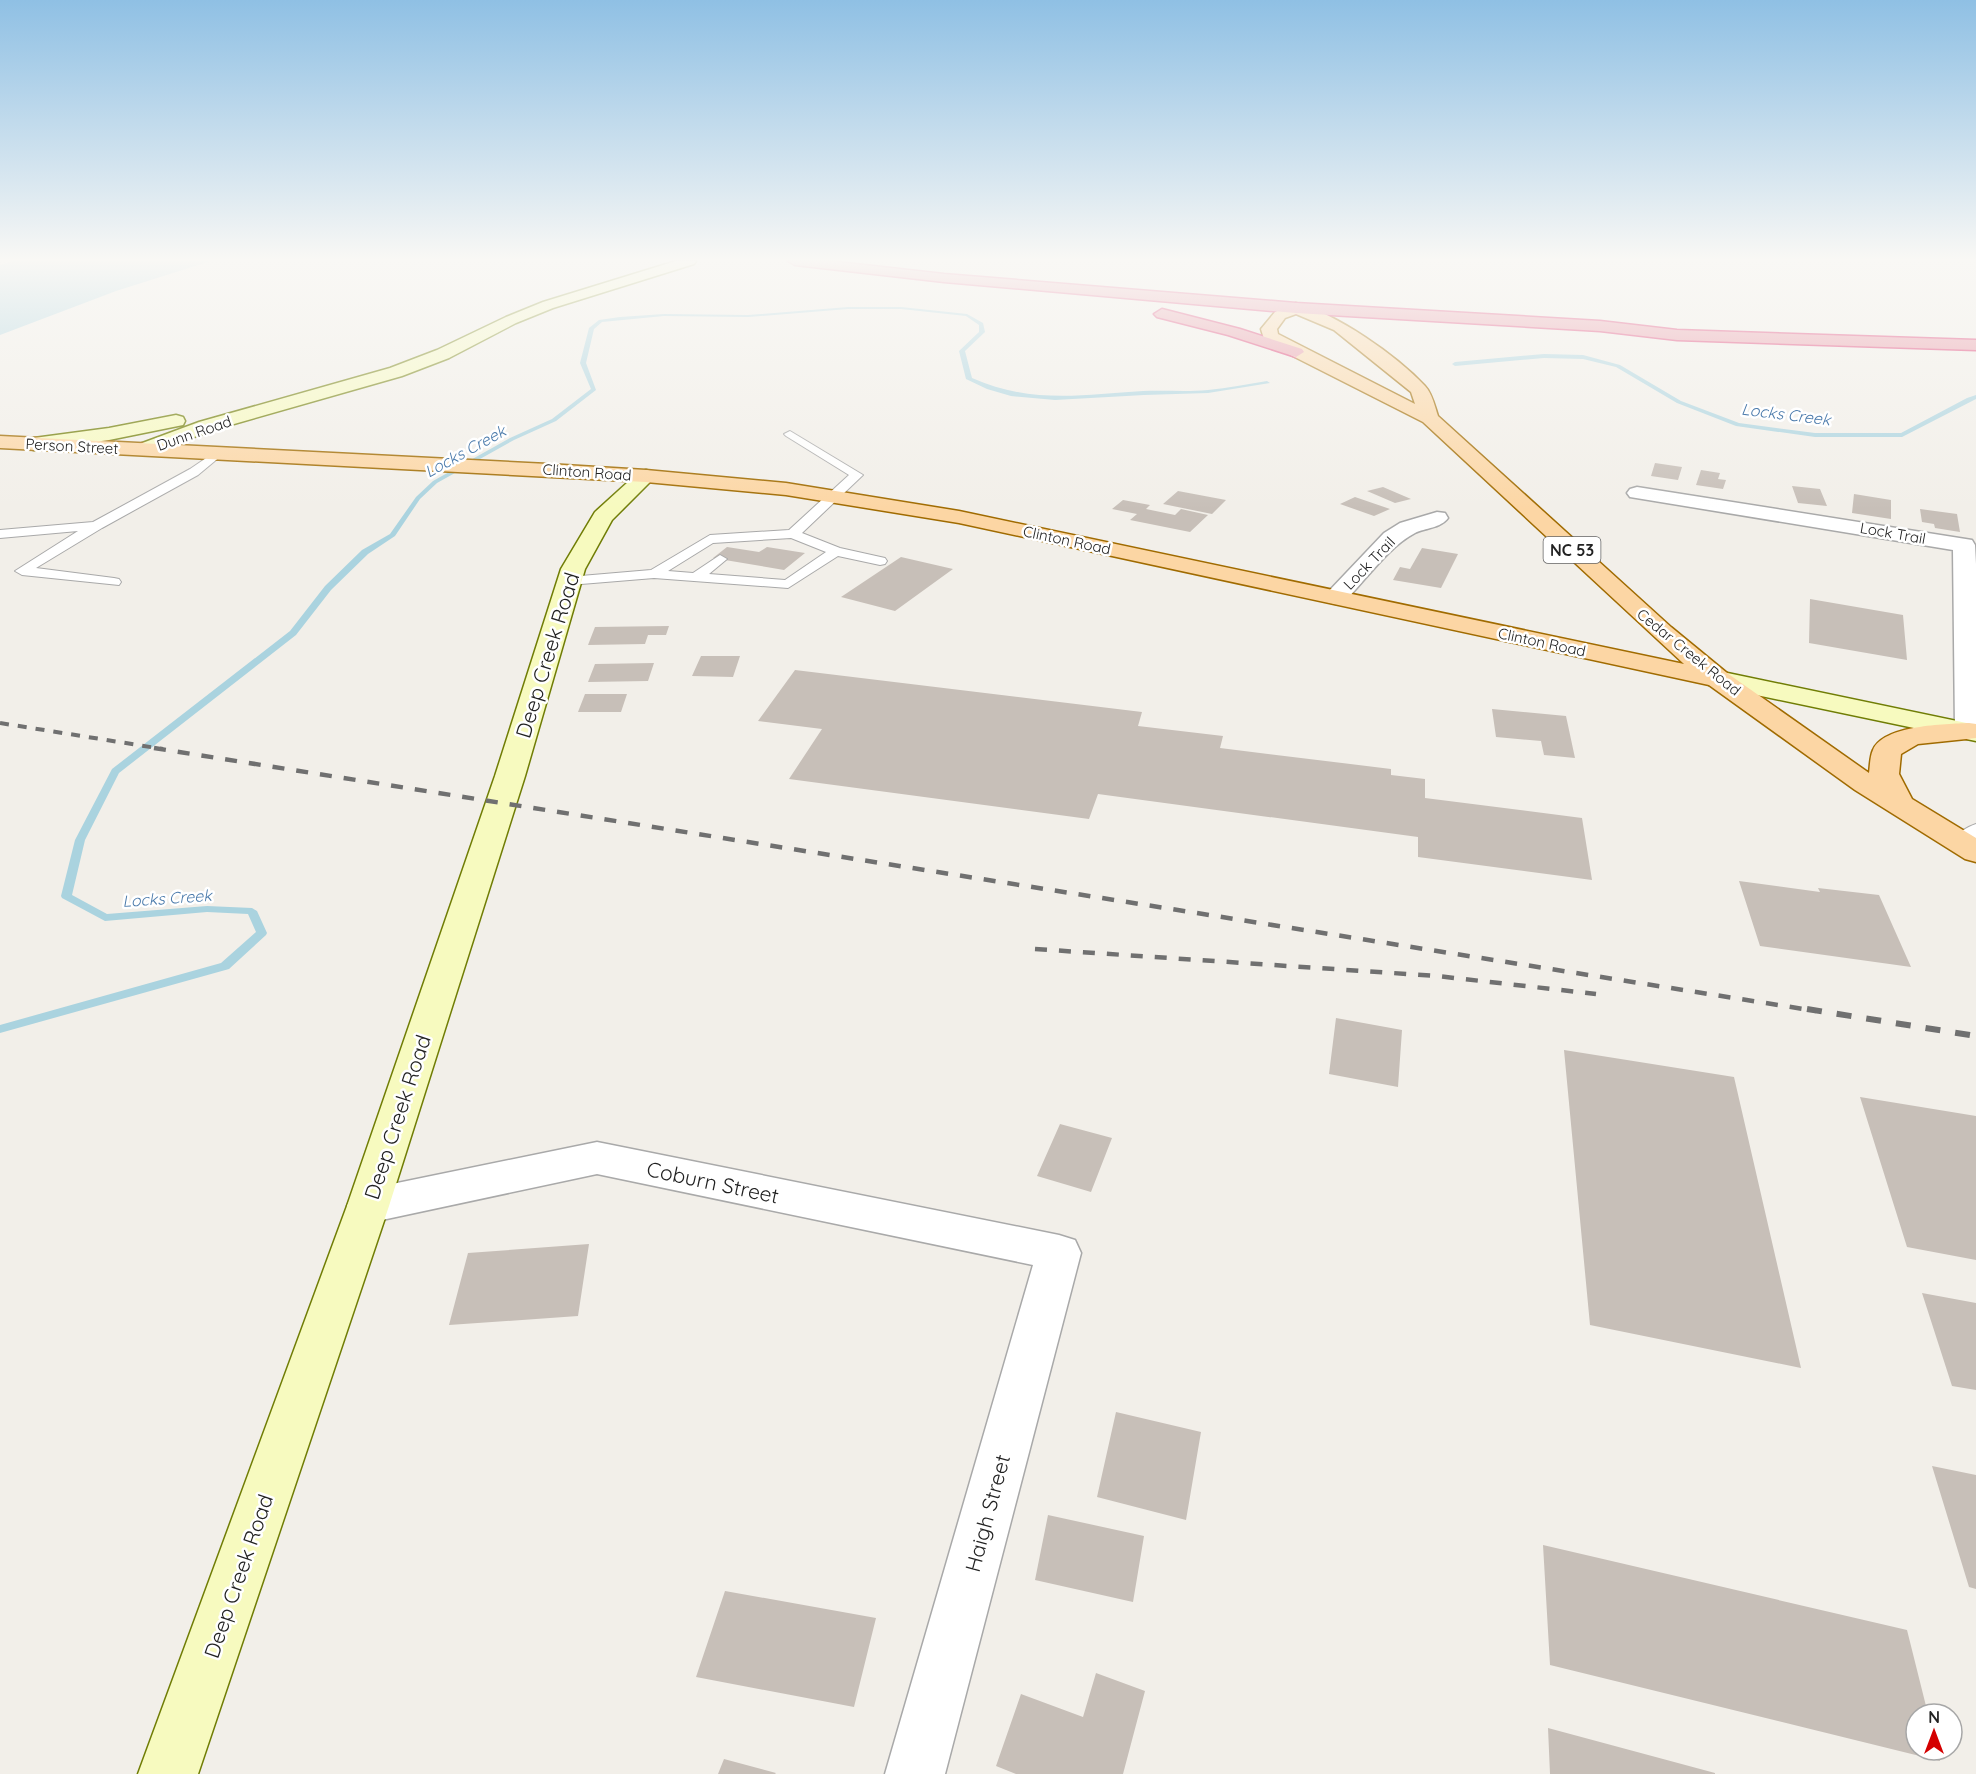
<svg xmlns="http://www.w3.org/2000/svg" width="1976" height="1774" viewBox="0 0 1976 1774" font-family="Quicksand,sans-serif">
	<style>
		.water { fill: #aad3df }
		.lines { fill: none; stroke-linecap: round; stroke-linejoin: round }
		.stream { fill: #aad3df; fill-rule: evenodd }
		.building { fill: #c7bfb8 }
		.lane-casing { stroke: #a9a9a9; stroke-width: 2 }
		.street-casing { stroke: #a9a9a9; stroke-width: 3 }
		.secondary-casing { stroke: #707d05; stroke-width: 3 }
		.primary-casing { stroke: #a06b00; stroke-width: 3 }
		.highway-casing { stroke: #dc2a67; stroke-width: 3 }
		.lane { fill: #fff; fill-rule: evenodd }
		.street { fill: #fff; fill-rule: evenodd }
		.secondary { fill: #f7fabf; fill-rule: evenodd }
		.primary { fill: #fcd6a4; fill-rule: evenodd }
		.highway { fill: #e892a2; fill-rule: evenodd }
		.rail-far2 { stroke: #707070; stroke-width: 4; stroke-dasharray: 9 9; stroke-linecap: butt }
		.rail-far1 { stroke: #707070; stroke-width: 4.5; stroke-dasharray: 12 12; stroke-linecap: butt }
		.rail { stroke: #707070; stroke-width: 6; stroke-dasharray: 15 15; stroke-linecap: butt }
		.labels { text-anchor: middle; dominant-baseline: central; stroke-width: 5; stroke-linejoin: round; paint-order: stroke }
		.far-street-label { font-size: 15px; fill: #222; stroke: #fff }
		.far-water-label { font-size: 16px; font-style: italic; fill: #4a7aab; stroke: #fff }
		.shield { fill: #fff; stroke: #646464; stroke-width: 1.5 }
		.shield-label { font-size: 16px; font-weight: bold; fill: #222 }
		.near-street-label { font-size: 21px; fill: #222; stroke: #fff }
	</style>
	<rect width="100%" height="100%" fill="#f2efe9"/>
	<path class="water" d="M 13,261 L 211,261 L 116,291 L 0,335 L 0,265 Z"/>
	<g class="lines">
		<path class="stream" d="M 848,307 L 901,307 L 967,314 L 983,323 L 985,332 L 965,351 L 972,378 C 1031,404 1081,395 1143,391 C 1165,390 1186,392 1208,390 C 1228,388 1247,384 1267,381 L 1270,383 L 1208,393 L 1144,395 L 1055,400 L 1011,396 L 987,389 L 966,379 L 959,351 L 979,332 L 979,325 L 966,316 L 901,309 L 848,309 L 748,317 L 664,316 L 602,322 L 594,329 L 586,363 L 596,390 L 556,421 L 514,440 L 437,483 L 420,499 L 395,536 L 368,554 L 331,590 L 296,635 L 119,773 L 85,840 L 72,895 L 107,914 L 207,906 L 252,908 L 257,911 L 267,933 L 266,935 L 229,969 L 0,1033 L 0,1025 L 221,963 L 256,932 L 248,914 L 207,912 L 105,921 L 62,898 L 61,896 L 75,840 L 112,769 L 290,631 L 325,586 L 362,550 L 390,534 L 416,497 L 433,481 L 510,438 L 552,419 L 591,389 L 580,363 L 589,328 L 599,320 L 620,317 L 664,314 L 748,315 Z
			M 1544,354 L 1583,355 L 1620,365 L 1681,401 L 1739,423 L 1815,433 L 1901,433 L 1967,398 L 1976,395 L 1976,399 L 1902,437 L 1815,437 L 1736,426 L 1677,403 L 1616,367 L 1583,359 L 1544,358 L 1455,366 L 1452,364 L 1455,362 Z"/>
	</g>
	<path class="building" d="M 1655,463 L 1682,467 L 1678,480 L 1651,476 Z
		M 1701,470 L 1720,473 L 1718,479 L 1726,480 L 1723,489 L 1696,485 Z
		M 1792,486 L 1820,489 L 1827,506 L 1798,503 Z
		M 1383,487 L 1411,499 L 1395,503 L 1367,491 Z
		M 1178,491 L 1226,500 L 1212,514 L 1163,504 Z
		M 1854,494 L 1891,500 L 1891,519 L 1852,513 Z
		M 1355,497 L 1390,509 L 1374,516 L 1340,504 Z
		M 1123,500 L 1150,505 L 1146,509 L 1175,515 L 1181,509 L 1208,515 L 1190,532 L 1130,520 L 1137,514 L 1112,509 Z
		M 1920,509 L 1957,514 L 1960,532 L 1935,528 L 1934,524 L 1922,522 Z
		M 727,547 L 759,552 L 767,547 L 805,553 L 784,570 L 713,558 Z
		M 1422,548 L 1458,554 L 1441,588 L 1393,580 L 1400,567 L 1410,569 Z
		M 901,557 L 953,569 L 895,611 L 841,597 Z
		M 1810,599 L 1903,615 L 1907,660 L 1809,643 Z
		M 669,626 L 666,635 L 648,635 L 645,644 L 588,645 L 595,627 Z
		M 701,656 L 740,656 L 733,677 L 692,676 Z
		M 654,663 L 648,681 L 588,682 L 595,664 Z
		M 795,670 L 1142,712 L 1138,726 L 1223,736 L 1220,748 L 1391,769 L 1391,775 L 1425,779 L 1425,798 L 1582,818 L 1592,880 L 1418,857 L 1418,837 L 1098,794 L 1089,819 L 789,779 L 822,729 L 758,721 Z
		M 585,694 L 627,694 L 621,712 L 578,712 Z
		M 1492,709 L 1566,716 L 1575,758 L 1544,755 L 1541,741 L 1496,737 Z
		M 1739,881 L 1820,892 L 1818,888 L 1879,895 L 1911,967 L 1760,946 Z
		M 1336,1018 L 1402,1030 L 1398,1087 L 1329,1074 Z
		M 1564,1050 L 1734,1077 L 1801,1368 L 1590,1325 Z
		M 1860,1097 L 1976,1116 L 1976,1260 L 1907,1247 Z
		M 1060,1124 L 1112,1138 L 1091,1192 L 1037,1176 Z
		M 589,1244 L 578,1316 L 449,1325 L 468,1253 Z
		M 1922,1293 L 1976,1303 L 1976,1390 L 1952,1386 Z
		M 1116,1412 L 1201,1432 L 1186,1520 L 1097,1497 Z
		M 1932,1466 L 1976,1475 L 1976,1589 L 1969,1587 Z
		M 1048,1515 L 1144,1536 L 1133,1602 L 1035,1580 Z
		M 1543,1545 L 1907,1630 L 1928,1714 L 1916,1714 L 1916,1750 L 1937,1750 L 1940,1761 L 1550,1665 Z
		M 725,1591 L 876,1618 L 854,1707 L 696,1677 Z
		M 1096,1673 L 1145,1691 L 1123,1774 L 1016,1774 L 996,1766 L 1021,1694 L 1083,1717 Z
		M 1548,1728 L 1715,1773 L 1715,1774 L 1550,1774 Z
		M 724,1759 L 776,1773 L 775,1774 L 718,1774 Z"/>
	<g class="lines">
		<defs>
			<path id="lane" d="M 790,431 L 863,475 L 802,533 L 840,548 L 885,558 L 887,561 L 885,564 L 880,565 L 838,556 L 788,588 L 654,578 L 569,585 L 562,581 L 569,577 L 651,570 L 710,535 L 789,530 L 849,475 L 786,436 L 784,434 ZM 791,538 L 826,552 L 785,580 L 709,574 L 727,559 L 720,555 L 693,573 L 668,571 L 713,543 Z
				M 218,450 L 224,453 L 222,455 L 198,475 L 102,528 L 36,568 L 114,578 L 119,579 L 121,582 L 119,585 L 22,575 L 15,571 L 78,531 L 0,538 L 0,530 L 93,522 L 190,469 Z
				M 1976,824 L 1976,839 L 1966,846 L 1952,846 L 1950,842 C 1955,834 1967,827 1976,824 Z"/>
			<path id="street" d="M 1637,487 L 1972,540 L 1975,545 L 1976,564 L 1976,738 L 1969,739 L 1959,737 L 1955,731 L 1953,550 L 1630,497 L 1627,493 L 1630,489 Z
				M 1437,512 L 1445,513 L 1448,518 C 1441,528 1425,528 1415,533 C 1387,548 1366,580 1344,602 L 1336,604 L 1328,602 L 1324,597 L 1328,592 L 1384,533 L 1400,523 Z
				M 597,1142 L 1059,1235 L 1075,1240 L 1081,1253 L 945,1774 L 885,1774 L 1033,1265 L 597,1174 L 368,1223 L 353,1218 L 347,1206 L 353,1194 L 368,1189 Z"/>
			<path id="secondary" d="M 676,261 L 696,261 L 694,264 L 553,308 L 516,323 L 449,358 L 402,376 L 213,430 L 151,453 L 137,453 L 134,449 L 137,445 L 199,422 L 390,368 L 437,350 L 506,317 L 543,302 Z
				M 176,415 L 183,417 L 185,421 L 183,425 L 109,440 L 34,450 L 27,448 L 24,444 L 27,440 L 34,438 L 109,428 Z
				M 646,470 L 653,472 L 656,476 L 612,520 L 585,569 L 525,776 L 389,1206 L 198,1774 L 138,1774 L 347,1206 L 495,776 L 561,569 L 595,512 L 639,472 Z
				M 1718,671 L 1976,725 L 1976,741 L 1709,685 L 1705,679 L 1709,673 Z"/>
			<path id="primary" d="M 1296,303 C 1337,314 1396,355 1425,386 C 1432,393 1435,407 1438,416 L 1671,627 L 1727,673 L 1869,773 C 1870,766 1870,756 1873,750 C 1883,725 1946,724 1969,723 L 1976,724 L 1976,738 L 1918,744 L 1901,754 L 1899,774 L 1912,799 L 1976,838 L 1976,862 L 1965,859 L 1855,790 L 1709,685 L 959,523 L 786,495 L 646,482 L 0,448 L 0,436 L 548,464 L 646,470 L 786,483 L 959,511 L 1684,664 L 1423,422 L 1273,346 L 1264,339 L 1261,329 L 1275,312 ZM 1296,314 L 1334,330 L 1411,392 L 1415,404 L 1278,334 L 1277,329 L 1285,318 Z"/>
			<path id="highway" d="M 788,261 L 829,261 L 944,274 L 1296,303 L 1600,321 L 1677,330 L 1976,340 L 1976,350 L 1677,340 L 1600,331 L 1296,313 L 944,282 L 795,265 Z
				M 1162,309 L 1240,329 L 1302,349 L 1304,352 L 1296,357 L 1228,335 L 1157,317 L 1154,314 Z"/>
		</defs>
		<use href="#lane" class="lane-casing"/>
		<use href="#street" class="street-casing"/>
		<use href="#secondary" class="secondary-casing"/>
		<use href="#primary" class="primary-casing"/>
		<use href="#highway" class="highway-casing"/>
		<use href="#lane" class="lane"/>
		<use href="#street" class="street"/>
		<use href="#secondary" class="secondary"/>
		<use href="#primary" class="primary"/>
		<use href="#highway" class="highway"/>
		<path class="rail-far2" d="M 0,723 L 163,749"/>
		<path class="rail-far1" d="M 154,748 L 1816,1011
			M 1035,949 L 1437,976 L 1596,994"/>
		<path class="rail" d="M 1807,1009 L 1976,1036"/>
	</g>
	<linearGradient id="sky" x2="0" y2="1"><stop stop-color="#8fc0e4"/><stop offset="0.51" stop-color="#f9f8f5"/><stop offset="1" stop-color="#f9f8f5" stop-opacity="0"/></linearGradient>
	<rect width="1976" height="509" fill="url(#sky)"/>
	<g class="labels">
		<g class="far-street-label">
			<text transform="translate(194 433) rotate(-19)">Dunn Road</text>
			<text transform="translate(72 446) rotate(3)">Person Street</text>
			<text transform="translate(587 472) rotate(4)">Clinton Road</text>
			<text transform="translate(1893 533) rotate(10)">Lock Trail</text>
			<text transform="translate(1067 540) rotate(12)">Clinton Road</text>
			<text transform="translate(1369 563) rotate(-46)">Lock Trail</text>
			<text transform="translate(1542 642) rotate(12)">Clinton Road</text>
			<text transform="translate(1689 652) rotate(39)">Cedar Creek Road</text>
		</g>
		<g class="far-water-label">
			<text transform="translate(1786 414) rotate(7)">Locks Creek</text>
			<text transform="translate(465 451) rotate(-29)">Locks Creek</text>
			<text transform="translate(167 898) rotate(-4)">Locks Creek</text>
		</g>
		<rect class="shield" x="1543.5" y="537" width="57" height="26" rx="4.5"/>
		<g class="shield-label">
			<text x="1572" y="550">NC 53</text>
		</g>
		<g class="near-street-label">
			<text transform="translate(547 655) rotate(-73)">Deep Creek Road</text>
			<text transform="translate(397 1117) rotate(-72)">Deep Creek Road</text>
			<text transform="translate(713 1182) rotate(12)">Coburn Street</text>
			<text transform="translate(987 1513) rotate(-75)">Haigh Street</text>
			<text transform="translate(238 1576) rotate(-71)">Deep Creek Road</text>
		</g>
	</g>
	<g transform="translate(1934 1732)"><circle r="28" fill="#ffffff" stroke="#a7a7a7" stroke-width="1.5"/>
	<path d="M0-4.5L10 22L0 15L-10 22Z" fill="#d40000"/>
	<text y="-9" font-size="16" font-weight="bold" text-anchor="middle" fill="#222222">N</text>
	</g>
</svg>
